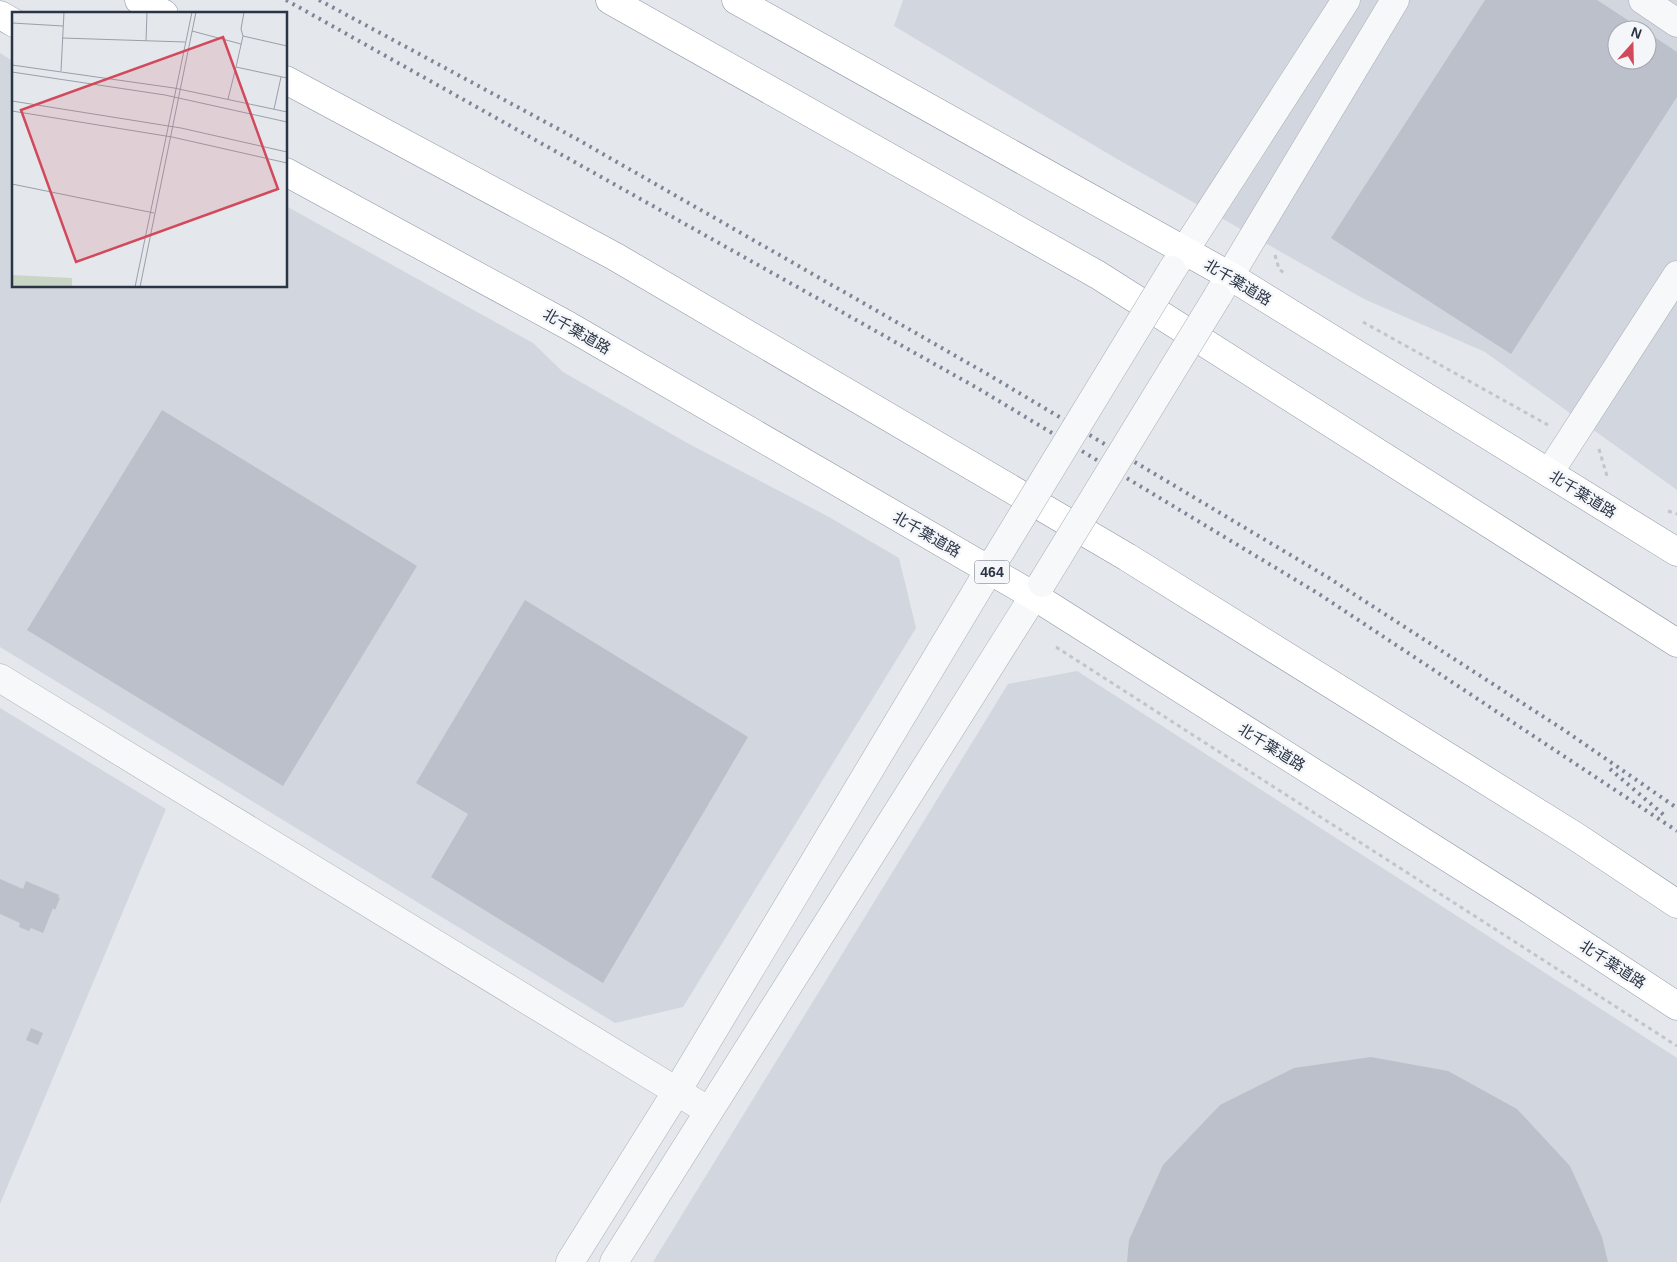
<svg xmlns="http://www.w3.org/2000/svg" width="1677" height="1262" viewBox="0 0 1677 1262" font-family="Helvetica,'Noto Sans JP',sans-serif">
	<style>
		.built { fill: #d2d6de; fill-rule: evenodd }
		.building { fill: #bbc0ca }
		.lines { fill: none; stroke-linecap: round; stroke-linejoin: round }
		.minor-casing { stroke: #a9aeb7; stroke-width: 29 }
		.highway-casing { stroke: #8b94a3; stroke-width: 29 }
		.path { stroke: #c2c5cb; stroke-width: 3; stroke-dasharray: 4 4; stroke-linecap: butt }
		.minor { stroke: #f7f8fa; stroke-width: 28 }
		.highway { stroke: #fff; stroke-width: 28 }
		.rail { stroke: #7d8696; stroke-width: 4; stroke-dasharray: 2.5 5; stroke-linecap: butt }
		.minor-bridge-casing { stroke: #a9aeb7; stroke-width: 29; stroke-linecap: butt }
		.minor-bridge { stroke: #f7f8fa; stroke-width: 28 }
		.labels { text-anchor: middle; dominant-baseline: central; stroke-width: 5; stroke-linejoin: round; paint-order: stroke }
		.shield { fill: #f4f6f9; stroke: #676e7b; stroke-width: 1 }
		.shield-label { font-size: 14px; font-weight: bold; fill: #2b3445 }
		.street-label { font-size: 15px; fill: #2b3445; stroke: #f4f6f9 }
		.inset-road { fill: none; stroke: #9a9fa9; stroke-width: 1 }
		.view { fill: #d1495b; fill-opacity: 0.15; stroke: #d1495b; stroke-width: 2.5 }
		.inset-edge { fill: none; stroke: #2b3445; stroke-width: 2.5 }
	</style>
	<rect width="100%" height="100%" fill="#e4e7ec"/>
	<path class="built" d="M 903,0 L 1677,0 L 1677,490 L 1485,352 L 1364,299 L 1117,159 L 894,26 ZM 1617,30 L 1647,30 L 1647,60 L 1617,60 Z
		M 0,53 L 14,62 L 14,286 L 286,286 L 286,206 L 533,343 L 563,372 L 689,444 L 829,517 L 899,558 L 916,628 L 683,1007 L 615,1023 L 0,647 Z
		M 1077,671 L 1677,1058 L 1677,1262 L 653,1262 L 1008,684 Z
		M 0,708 L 166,809 L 0,1204 Z"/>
	<path class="building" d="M 1485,0 L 1597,0 L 1643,30 L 1617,30 L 1617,60 L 1647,60 L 1647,32 L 1677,52 L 1677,97 L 1511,354 L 1331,238 Z
		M 162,410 L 417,566 L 283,786 L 27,630 Z
		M 525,600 L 748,737 L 603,983 L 431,877 L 468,814 L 416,783 Z
		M 0,879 L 23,889 L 26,881 L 59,895 L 58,897 L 60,898 L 55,910 L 53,908 L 43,933 L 31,928 L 29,931 L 19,927 L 20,923 L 0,914 Z
		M 31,1028 L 43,1033 L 38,1045 L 26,1040 Z
		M 1371,1057 L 1448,1071 L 1517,1109 L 1570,1166 L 1602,1237 L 1608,1262 L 1127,1262 L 1129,1240 L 1163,1165 L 1220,1105 L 1294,1068 Z"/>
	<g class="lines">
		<defs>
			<path id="minor" d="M 1643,0 L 1677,23
				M 1172,270 L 1346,0
				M 1217,297 L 1395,0
				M 1549,473 L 1677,275
				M 0,678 L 709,1111
				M 570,1262 L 677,1091 L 997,557
				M 614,1262 L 1042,583"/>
			<path id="highway" d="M 139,0 L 164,14
				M 610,0 L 1098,275 L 1677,643
				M 736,0 L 1230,276 L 1677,552
				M 0,15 L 14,23
				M 286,80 L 614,256 L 1127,557 L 1575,836 L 1677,904
				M 286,172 L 569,326 L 1034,596 L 1526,907 L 1677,1006"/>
		</defs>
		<use href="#minor" class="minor-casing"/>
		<use href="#highway" class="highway-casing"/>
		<path class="path" d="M 1275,255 L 1279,269 L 1284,273
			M 1363,322 L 1548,425
			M 1599,449 L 1607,476
			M 1668,511 L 1677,514
			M 1056,647 L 1677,1046"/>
		<use href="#minor" class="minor"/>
		<use href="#highway" class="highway"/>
		<path class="rail" d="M 286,0 L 979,389 L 1319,594 L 1677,831
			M 319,0 L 575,138 L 989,375 L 1329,578 L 1564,730 L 1677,808
			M 1610,769 L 1665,816"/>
		<defs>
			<path id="minor-bridge" d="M 997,557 L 1172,270
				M 1042,583 L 1217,297"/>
		</defs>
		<use href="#minor-bridge" class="minor-bridge-casing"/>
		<use href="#minor-bridge" class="minor-bridge"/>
	</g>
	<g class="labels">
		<rect class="shield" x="974.5" y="560.5" width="35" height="23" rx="4"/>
		<g class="shield-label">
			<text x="992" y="572">464</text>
		</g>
		<g class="street-label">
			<text transform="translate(1238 282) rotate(31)">北千葉道路</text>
			<text transform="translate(577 331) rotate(30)">北千葉道路</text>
			<text transform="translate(1583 494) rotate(32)">北千葉道路</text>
			<text transform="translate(927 534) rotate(30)">北千葉道路</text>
			<text transform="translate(1272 747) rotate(32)">北千葉道路</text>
			<text transform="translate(1613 964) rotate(33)">北千葉道路</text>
		</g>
	</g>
	<g transform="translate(12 12)">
		<rect width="275" height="275" fill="#e4e7ec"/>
		<path d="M 0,263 L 60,266 L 60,275 L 0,275 Z" fill="#c9d6c5"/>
		<path class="inset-road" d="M 232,0 L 229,17 L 231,24 L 224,55 L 275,66M 0,11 L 51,14M 180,19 L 229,32M 231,24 L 275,34M 50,26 L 173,30M 134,29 L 135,0M 0,53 L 162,76 L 275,100M 49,59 L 52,0M 0,60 L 153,83 L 275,110M 216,87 L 224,55M 0,89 L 169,116 L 275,140M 262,97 L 269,65M 0,99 L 160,125 L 275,151M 0,172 L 142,201M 123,275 L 180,0M 128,275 L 184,0"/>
		<path class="view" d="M 211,25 L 266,177 L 64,250 L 9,98 Z"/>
		<rect width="275" height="275" class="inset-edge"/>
	</g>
	<g transform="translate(1632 45) rotate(20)"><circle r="24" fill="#f4f6f9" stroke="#a4a8b1"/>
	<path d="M0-4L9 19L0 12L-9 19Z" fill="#d1495b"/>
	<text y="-8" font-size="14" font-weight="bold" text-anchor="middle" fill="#2b3445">N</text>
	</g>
</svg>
